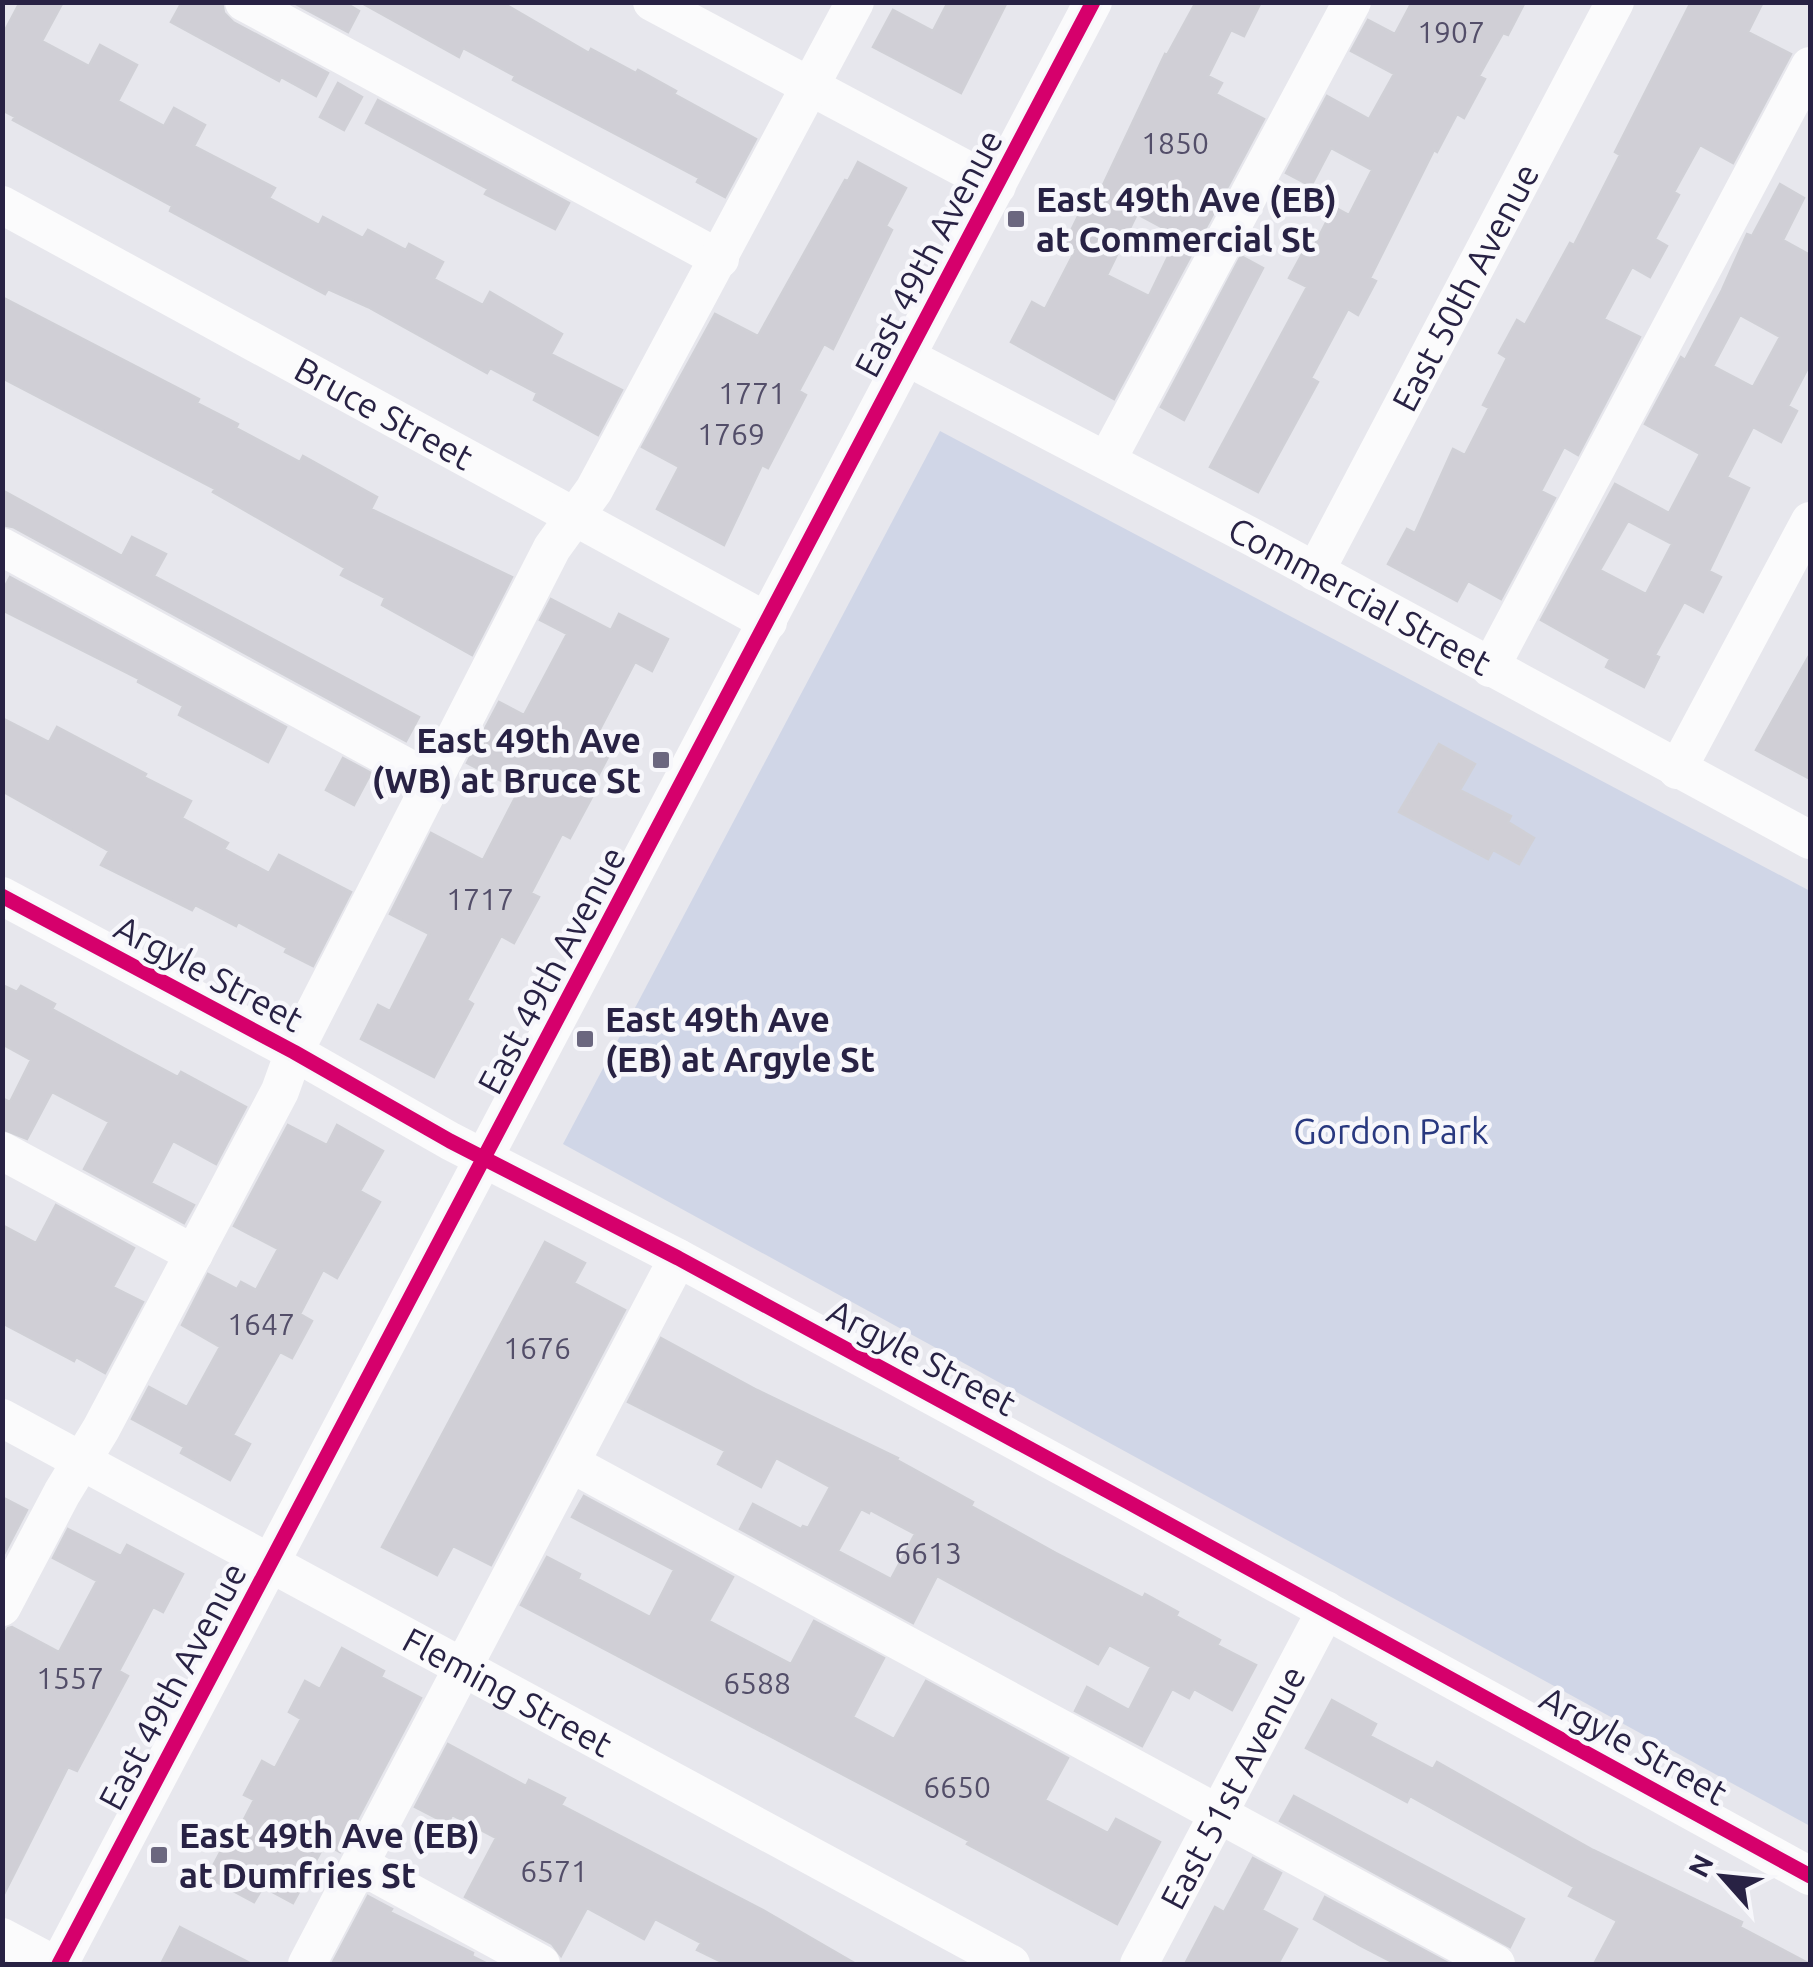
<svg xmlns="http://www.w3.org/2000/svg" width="1813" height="1967" viewBox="0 0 1813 1967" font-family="Ubuntu,sans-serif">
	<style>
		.green { fill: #d0d6e7 }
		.building { fill: #d0cfd6; stroke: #d0d0d6; stroke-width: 2.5; fill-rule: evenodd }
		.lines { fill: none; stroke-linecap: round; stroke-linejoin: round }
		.minor { stroke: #fbfbfc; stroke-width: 38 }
		.cycleway-casing { stroke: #f7f7fb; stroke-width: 21 }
		.cycleway { stroke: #d6006c; stroke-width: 15 }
		.poi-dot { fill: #6b677f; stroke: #f7f7fb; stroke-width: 4 }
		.labels { text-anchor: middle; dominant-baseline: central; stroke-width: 9; stroke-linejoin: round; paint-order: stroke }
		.number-label { font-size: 30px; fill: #534e69 }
		.poi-label { font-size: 35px; font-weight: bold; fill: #282244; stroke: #f7f7fb; text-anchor: start }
		.street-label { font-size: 35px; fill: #282244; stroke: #f7f7fb }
		.park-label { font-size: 35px; fill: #28387f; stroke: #f7f7fb }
	</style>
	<rect width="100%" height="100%" fill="#e7e7ed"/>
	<path class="green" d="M 940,431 L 1810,891 L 1810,1826 L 563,1144 Z"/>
	<path class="building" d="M 20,2 L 63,2 L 42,41 L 89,66 L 100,45 L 137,65 L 118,101 L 164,126 L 174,108 L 205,125 L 194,146 L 275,188 L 269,198 L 319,225 L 323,217 L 363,238 L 368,230 L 406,250 L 409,244 L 443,262 L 434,279 L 483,305 L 490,292 L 562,334 L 551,354 L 622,390 L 598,435 L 534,400 L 537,393 L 490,368 L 487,373 L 368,307 L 328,289 L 325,294 L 283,272 L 170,211 L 172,206 L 13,120 L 15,117 L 2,110 L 2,36 Z
		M 182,2 L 222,2 L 224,13 L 233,22 L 328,73 L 316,96 L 281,77 L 279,81 L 171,22 Z
		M 292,2 L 344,2 L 359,11 L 348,32 Z
		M 360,2 L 501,2 L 589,53 L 591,49 L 636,73 L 638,70 L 676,91 L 674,94 L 756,139 L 725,197 L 697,182 L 699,178 L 513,80 L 515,76 L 463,48 L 459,57 Z
		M 948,2 L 1007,2 L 961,93 L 873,47 L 893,10 L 933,31 Z
		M 1196,2 L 1261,2 L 1244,36 L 1231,30 L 1208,76 L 1222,83 L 1216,94 L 1264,119 L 1114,399 L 1011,342 L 1032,302 L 1045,309 L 1076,249 L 1065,243 L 1086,200 L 1094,204 L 1165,54 L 1167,55 ZM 1137,214 L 1178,236 L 1149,296 L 1107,275 Z
		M 1412,2 L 1525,2 L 1508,35 L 1503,33 L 1479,76 L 1485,79 L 1464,118 L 1457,114 L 1437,152 L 1434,150 L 1370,278 L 1376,281 L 1358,315 L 1348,309 L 1311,378 L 1318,382 L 1258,492 L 1210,467 L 1307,287 L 1289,278 L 1307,245 L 1313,248 L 1334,207 L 1349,215 L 1372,170 L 1331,148 L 1311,186 L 1286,173 L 1327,96 L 1369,119 L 1394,74 L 1351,51 L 1368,20 L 1395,34 Z
		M 1691,2 L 1763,2 L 1748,32 L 1791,54 L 1733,163 L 1700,145 L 1674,192 L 1679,195 L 1655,239 L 1667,246 L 1650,277 L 1632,267 L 1604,319 L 1640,337 L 1578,455 L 1564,447 L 1541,491 L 1555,498 L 1501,599 L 1468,581 L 1457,601 L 1388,564 L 1407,529 L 1415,533 L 1453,449 L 1465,455 L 1489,408 L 1483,405 L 1507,358 L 1499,353 L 1517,320 L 1525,325 L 1570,243 L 1574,245 L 1620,155 L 1615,152 Z
		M 338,83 L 362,97 L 344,130 L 320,117 Z
		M 378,100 L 569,203 L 555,229 L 485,194 L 488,189 L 366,123 Z
		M 858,162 L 906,188 L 886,226 L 892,230 L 833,349 L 824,344 L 799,391 L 806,395 L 768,468 L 762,465 L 724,545 L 657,509 L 679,467 L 642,447 L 715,314 L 758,336 L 845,180 L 848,181 Z
		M 1780,184 L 1804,198 L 1783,240 L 1810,255 L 1810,364 L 1788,406 L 1797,411 L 1781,442 L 1753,427 L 1727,477 L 1749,488 L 1709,571 L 1721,577 L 1703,612 L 1684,602 L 1655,655 L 1659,657 L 1644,687 L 1606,667 L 1610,659 L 1541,620 L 1615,484 L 1669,513 L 1700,454 L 1645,424 L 1681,357 L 1685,360 L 1722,290 L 1747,234 L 1752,236 ZM 1740,315 L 1780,337 L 1753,387 L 1713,366 ZM 1628,521 L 1672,544 L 1646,594 L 1600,570 Z
		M 1241,256 L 1263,268 L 1184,420 L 1161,407 Z
		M 2,297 L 199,399 L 197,403 L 238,424 L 236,428 L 300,462 L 303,456 L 377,497 L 371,509 L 512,577 L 472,655 L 382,605 L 385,598 L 341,575 L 345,568 L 213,492 L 215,489 L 2,378 Z
		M 2,490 L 122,556 L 132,537 L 166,554 L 154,576 L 419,717 L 406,741 L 13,527 L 2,525 Z
		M 10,577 L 286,727 L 268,762 L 179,715 L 183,706 L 138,682 L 139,679 L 2,610 L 2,592 Z
		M 551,599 L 611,630 L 619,614 L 668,639 L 652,671 L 635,662 L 599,731 L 617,740 L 588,795 L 592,797 L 570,838 L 562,834 L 531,893 L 539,897 L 514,943 L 501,936 L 467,1000 L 473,1004 L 434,1077 L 361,1039 L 378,1005 L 390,1011 L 429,934 L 390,914 L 431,833 L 483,860 L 519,790 L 467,763 L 499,702 L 524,715 L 567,634 L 540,620 Z
		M 1810,654 L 1810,779 L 1756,750 Z
		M 2,718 L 49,742 L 57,727 L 146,774 L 144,777 L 191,801 L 182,818 L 228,843 L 224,849 L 269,873 L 279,855 L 351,892 L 313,966 L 285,952 L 287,948 L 238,922 L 236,926 L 195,905 L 192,910 L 101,865 L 109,851 L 2,791 Z
		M 1439,744 L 1475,764 L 1460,790 L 1511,816 L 1508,822 L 1534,838 L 1519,864 L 1493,850 L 1488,859 L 1399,812 Z
		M 343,758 L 371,773 L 354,805 L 326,790 Z
		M 2,985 L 17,992 L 21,986 L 55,1004 L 52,1009 L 131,1052 L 178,1077 L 181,1072 L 246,1107 L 216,1164 L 173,1141 L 151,1183 L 194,1205 L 184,1223 L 84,1169 L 109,1122 L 52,1092 L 27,1139 L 2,1129 L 2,1098 L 10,1102 L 31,1060 L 2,1044 Z
		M 288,1125 L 327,1145 L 337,1125 L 383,1151 L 360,1191 L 380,1202 L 337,1278 L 323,1270 L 300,1314 L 312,1321 L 292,1358 L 280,1352 L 233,1435 L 250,1444 L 230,1480 L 181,1453 L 184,1447 L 132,1419 L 149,1387 L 187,1407 L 220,1347 L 182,1325 L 208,1274 L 237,1289 L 241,1282 L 256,1290 L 278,1249 L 234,1226 Z
		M 56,1205 L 134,1248 L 113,1287 L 143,1302 L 105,1373 L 76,1357 L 74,1361 L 2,1323 L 2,1225 L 36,1243 Z
		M 545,1242 L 585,1263 L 574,1283 L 625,1310 L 491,1565 L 453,1546 L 437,1575 L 382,1547 Z
		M 661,1338 L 757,1390 L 898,1458 L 897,1460 L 973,1502 L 971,1506 L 1056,1553 L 1143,1598 L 1145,1594 L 1178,1612 L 1176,1616 L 1220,1640 L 1217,1645 L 1256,1665 L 1232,1710 L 1194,1689 L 1189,1698 L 1172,1689 L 1142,1746 L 1075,1711 L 1087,1687 L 1129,1710 L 1151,1667 L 1109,1645 L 1098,1664 L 937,1576 L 913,1623 L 740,1529 L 753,1504 L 801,1529 L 803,1526 L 808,1528 L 830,1487 L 776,1458 L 761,1487 L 718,1464 L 725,1451 L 628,1402 ZM 861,1509 L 869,1513 L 870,1510 L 915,1534 L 891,1579 L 838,1551 Z
		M 584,1496 L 733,1577 L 709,1621 L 791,1664 L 814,1621 L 884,1658 L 853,1717 L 894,1739 L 926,1681 L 1068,1758 L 1045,1800 L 1108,1833 L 1116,1819 L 1160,1842 L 1117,1924 L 967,1844 L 969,1841 L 521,1605 L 547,1557 L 580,1574 L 578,1579 L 650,1617 L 674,1570 L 572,1517 Z
		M 2,1497 L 27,1510 L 2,1558 Z
		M 68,1529 L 121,1556 L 127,1545 L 183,1574 L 163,1612 L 153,1607 L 119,1671 L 128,1676 L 77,1771 L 68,1767 L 2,1898 L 2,1638 L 8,1628 L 12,1627 L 59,1652 L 97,1581 L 53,1558 Z
		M 342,1648 L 384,1671 L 381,1677 L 421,1698 L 340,1852 L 325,1844 L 293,1903 L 263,1887 L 254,1902 L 207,1877 L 224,1845 L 229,1848 L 254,1800 L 244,1795 L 262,1761 L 275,1768 L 301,1719 L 289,1712 L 305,1681 L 320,1689 Z
		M 1332,1700 L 1376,1724 L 1370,1736 L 1433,1769 L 1437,1762 L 1593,1850 L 1742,1922 L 1740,1927 L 1810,1964 L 1594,1964 L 1617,1921 L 1569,1896 L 1574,1887 L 1410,1796 L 1407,1802 L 1306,1748 Z
		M 448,1744 L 526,1786 L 529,1780 L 565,1798 L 561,1805 L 763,1910 L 856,1964 L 726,1964 L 697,1950 L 701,1943 L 655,1919 L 644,1939 L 587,1908 L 561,1956 L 552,1944 L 465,1897 L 496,1838 L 452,1815 L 448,1824 L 415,1807 Z
		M 1294,1796 L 1524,1919 L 1510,1947 L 1280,1821 Z
		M 1253,1858 L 1281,1873 L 1262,1910 L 1297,1929 L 1278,1964 L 1185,1964 L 1215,1907 L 1224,1912 Z
		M 368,1896 L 392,1909 L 390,1912 L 473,1953 L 472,1956 L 488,1964 L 332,1964 Z
		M 1325,1897 L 1450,1964 L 1396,1964 L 1361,1946 L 1314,1919 Z
		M 180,1927 L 252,1964 L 161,1964 Z"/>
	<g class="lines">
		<g class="minor">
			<path d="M 244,2 L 720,259"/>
			<path d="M 652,2 L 997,186"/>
			<path id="s1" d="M 2,205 L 768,622"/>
			<path id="s2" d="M 907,357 L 1254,538 L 1810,840"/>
			<path d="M 1107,460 L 1352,2"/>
			<path d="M 2,547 L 430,780"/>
			<path id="s3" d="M 1315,572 L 1615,2"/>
			<path d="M 1490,668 L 1810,66"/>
			<path d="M 1677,770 L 1810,521"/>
			<path d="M 2,896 L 294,1052 L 450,1141 L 678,1258 L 1128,1502 L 1810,1876"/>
			<path d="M 2,1151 L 194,1254"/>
			<path id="s4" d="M 2,1418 L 1011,1964"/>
			<path d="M 572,1464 L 1496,1964"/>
			<path d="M 2,1607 L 62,1493 L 101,1429 L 280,1091 L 294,1052 L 552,548 L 594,490 L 855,2"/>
			<path d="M 360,1865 L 541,1964"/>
			<path d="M 2,1937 L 53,1964"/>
			<path d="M 59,1964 L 1093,2"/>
			<path d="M 307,1964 L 678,1258"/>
			<path id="s5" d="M 1139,1964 L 1326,1610"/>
		</g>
		<defs>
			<path id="cycleway" d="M 2,896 L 294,1052 L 450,1141 L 678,1258 L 1128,1502 L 1810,1876
				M 59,1964 L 1093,2"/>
		</defs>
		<use href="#cycleway" class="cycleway-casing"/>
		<use href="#cycleway" class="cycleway"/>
	</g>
	<g class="poi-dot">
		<rect x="1006" y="209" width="20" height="20" rx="5"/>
		<rect x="651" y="750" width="20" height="20" rx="5"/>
		<rect x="575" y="1029" width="20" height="20" rx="5"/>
		<rect x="149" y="1845" width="20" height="20" rx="5"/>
	</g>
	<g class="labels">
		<g class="number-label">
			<text x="1451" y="32">1907</text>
			<text x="1175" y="143">1850</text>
			<text x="752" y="393">1771</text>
			<text x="731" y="434">1769</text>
			<text x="480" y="899">1717</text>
			<text x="261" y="1324">1647</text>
			<text x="537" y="1348">1676</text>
			<text x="928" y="1553">6613</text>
			<text x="70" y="1678">1557</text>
			<text x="757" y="1683">6588</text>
			<text x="957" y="1787">6650</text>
			<text x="554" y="1871">6571</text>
		</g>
		<g class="poi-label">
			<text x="1036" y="199">East 49th Ave (EB)<tspan x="1036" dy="40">at Commercial St</tspan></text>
			<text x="641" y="740" text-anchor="end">East 49th Ave<tspan x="641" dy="40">(WB) at Bruce St</tspan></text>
			<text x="605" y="1019">East 49th Ave<tspan x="605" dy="40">(EB) at Argyle St</tspan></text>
			<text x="179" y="1835">East 49th Ave (EB)<tspan x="179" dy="40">at Dumfries St</tspan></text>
		</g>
		<g class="street-label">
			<text transform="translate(928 253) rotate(-62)">East 49th Avenue</text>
			<text stroke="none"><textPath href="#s3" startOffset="322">East 50th Avenue</textPath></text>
			<text stroke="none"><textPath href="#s1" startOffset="435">Bruce Street</textPath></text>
			<text stroke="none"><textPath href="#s2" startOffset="512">Commercial Street</textPath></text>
			<text transform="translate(551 970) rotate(-62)">East 49th Avenue</text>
			<text transform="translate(209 973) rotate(28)">Argyle Street</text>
			<text transform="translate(922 1357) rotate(28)">Argyle Street</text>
			<text transform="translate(172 1686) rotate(-62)">East 49th Avenue</text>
			<text stroke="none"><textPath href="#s4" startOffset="575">Fleming Street</textPath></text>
			<text transform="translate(1634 1745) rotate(29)">Argyle Street</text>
			<text stroke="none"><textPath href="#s5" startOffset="200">East 51st Avenue</textPath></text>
		</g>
		<g class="park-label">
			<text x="1391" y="1131">Gordon Park</text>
		</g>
	</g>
	<rect width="1813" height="1967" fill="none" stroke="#282244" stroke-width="10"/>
	<g transform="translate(1723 1877) rotate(297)" stroke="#f7f7fb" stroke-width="8" paint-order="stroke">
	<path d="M0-8L18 38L0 25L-18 38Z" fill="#282244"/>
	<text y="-15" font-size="28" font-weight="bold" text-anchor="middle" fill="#282244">N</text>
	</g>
</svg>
